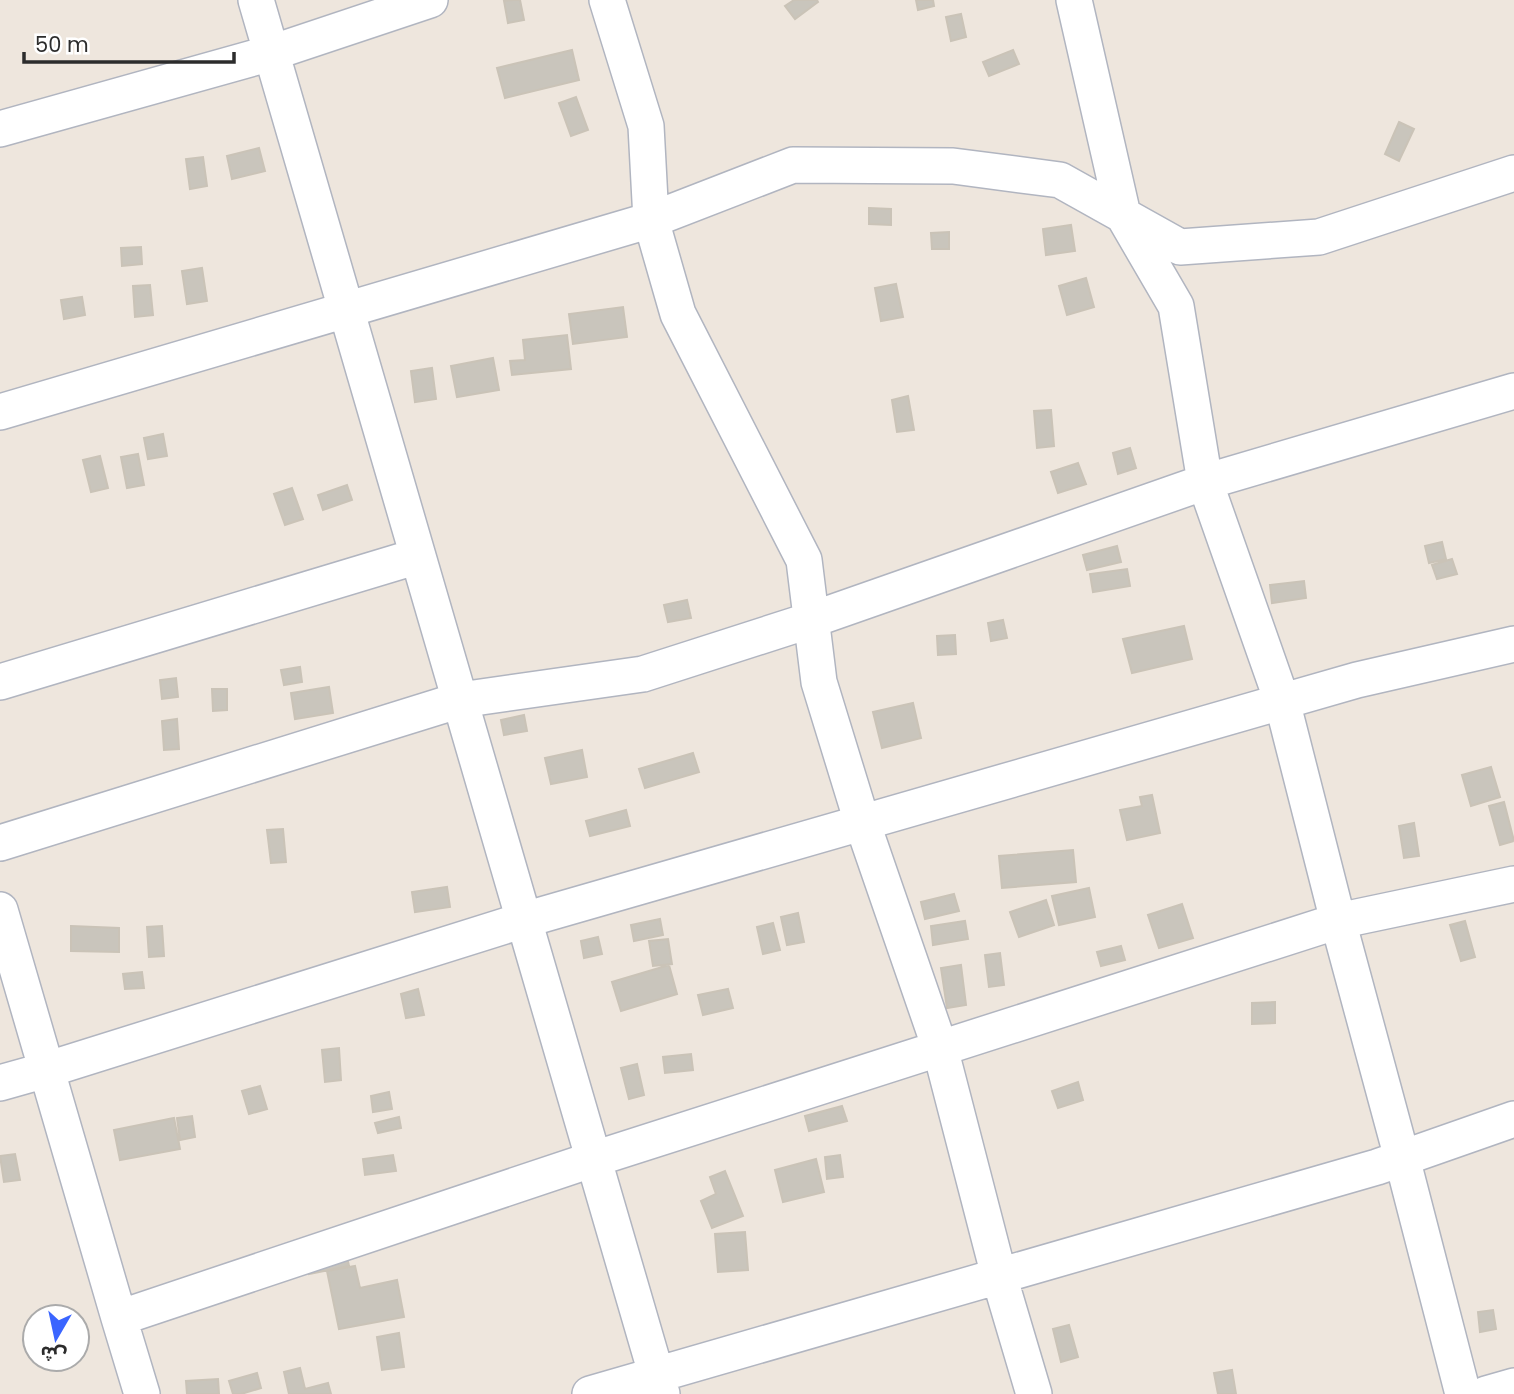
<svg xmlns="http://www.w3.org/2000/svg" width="1514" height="1394" viewBox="0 0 1514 1394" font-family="Poppins,'Noto Sans Arabic',sans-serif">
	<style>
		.building { fill: #c9c5bc; stroke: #cac3b7; stroke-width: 2 }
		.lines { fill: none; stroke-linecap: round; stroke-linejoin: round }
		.minor-casing { stroke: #b1b5c0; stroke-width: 38 }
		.minor { stroke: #fff; stroke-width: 35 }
	</style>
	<rect width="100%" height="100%" fill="#eee6dd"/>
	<path class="building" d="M 513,0 L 520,0 L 524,20 L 508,23 L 504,1 Z
		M 794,0 L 817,0 L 818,2 L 795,19 L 785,6 Z
		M 916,0 L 933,0 L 934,6 L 918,10 Z
		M 961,14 L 966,37 L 951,41 L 946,17 Z
		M 572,50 L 579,80 L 505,98 L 497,68 Z
		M 1013,50 L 1019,64 L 989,76 L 983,62 Z
		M 576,97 L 588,130 L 571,136 L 559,103 Z
		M 1399,122 L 1414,129 L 1399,161 L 1385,154 Z
		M 259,148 L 265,171 L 232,179 L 227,156 Z
		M 203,157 L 207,186 L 190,189 L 186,159 Z
		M 869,208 L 891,209 L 891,225 L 869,224 Z
		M 1071,225 L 1075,251 L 1046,255 L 1043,229 Z
		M 949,232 L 949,249 L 932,249 L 931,233 Z
		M 141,247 L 142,264 L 122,266 L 121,248 Z
		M 202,268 L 207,301 L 187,304 L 182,271 Z
		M 1086,278 L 1094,307 L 1067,315 L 1059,286 Z
		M 896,284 L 903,317 L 881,321 L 875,288 Z
		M 150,285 L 153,315 L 135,317 L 133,286 Z
		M 82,297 L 85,315 L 64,319 L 61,300 Z
		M 623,307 L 627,337 L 573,344 L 569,314 Z
		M 567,335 L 571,369 L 512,375 L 510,361 L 525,360 L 523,340 Z
		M 493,358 L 499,390 L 457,397 L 451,366 Z
		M 432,368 L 436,399 L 415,402 L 411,371 Z
		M 908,396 L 914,430 L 897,432 L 892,400 Z
		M 1051,410 L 1054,446 L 1037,448 L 1034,411 Z
		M 163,434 L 167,456 L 148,459 L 144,438 Z
		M 1130,448 L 1136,468 L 1118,474 L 1113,453 Z
		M 138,454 L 144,485 L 127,488 L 121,457 Z
		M 100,456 L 108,488 L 91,492 L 83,460 Z
		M 1078,463 L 1086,484 L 1058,493 L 1051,472 Z
		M 347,485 L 352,500 L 323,510 L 318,495 Z
		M 292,488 L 303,519 L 285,525 L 274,494 Z
		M 1442,542 L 1446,559 L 1429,563 L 1425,546 Z
		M 1117,546 L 1121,562 L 1087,570 L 1083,555 Z
		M 1452,559 L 1457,574 L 1437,579 L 1432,565 Z
		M 1127,569 L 1130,586 L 1093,592 L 1090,574 Z
		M 1304,581 L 1306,598 L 1272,603 L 1270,585 Z
		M 687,600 L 691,618 L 668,622 L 664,605 Z
		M 1003,620 L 1007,638 L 991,641 L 988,623 Z
		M 1184,626 L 1192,659 L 1132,673 L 1123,639 Z
		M 955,635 L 956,654 L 938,655 L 937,636 Z
		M 300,667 L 302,682 L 284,685 L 281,670 Z
		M 176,678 L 178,697 L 162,699 L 160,680 Z
		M 329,687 L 333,713 L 295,719 L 291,693 Z
		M 212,689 L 227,689 L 227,710 L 213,711 Z
		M 913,703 L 921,738 L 882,748 L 873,712 Z
		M 524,715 L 527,731 L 504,735 L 501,720 Z
		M 177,719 L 179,749 L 164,750 L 162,721 Z
		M 582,750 L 587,777 L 551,784 L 545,758 Z
		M 693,753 L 699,772 L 645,788 L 639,769 Z
		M 1491,767 L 1500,797 L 1471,806 L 1462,775 Z
		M 1152,795 L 1160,833 L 1127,840 L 1120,810 L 1142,806 L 1140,797 Z
		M 1504,802 L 1514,841 L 1500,845 L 1489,806 Z
		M 626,810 L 630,826 L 590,836 L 586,821 Z
		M 1414,823 L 1419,856 L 1404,858 L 1399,826 Z
		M 283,829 L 286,862 L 271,863 L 267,830 Z
		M 1073,850 L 1076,882 L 1002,888 L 999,856 Z
		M 447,887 L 450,907 L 415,912 L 412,892 Z
		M 1089,888 L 1095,917 L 1059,925 L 1052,896 Z
		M 954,894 L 959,911 L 925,919 L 921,902 Z
		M 1046,900 L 1054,925 L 1019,937 L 1010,912 Z
		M 1182,904 L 1193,938 L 1159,948 L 1148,915 Z
		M 798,913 L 804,942 L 787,945 L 781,917 Z
		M 660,919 L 663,935 L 634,941 L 631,925 Z
		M 965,921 L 968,939 L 933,945 L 931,926 Z
		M 1465,921 L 1475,957 L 1461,961 L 1450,925 Z
		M 773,923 L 780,950 L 763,954 L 757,927 Z
		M 71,926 L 119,928 L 119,952 L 71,951 Z
		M 162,926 L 164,956 L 149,957 L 147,927 Z
		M 598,937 L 602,954 L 584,958 L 581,941 Z
		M 668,939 L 672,964 L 653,966 L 649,941 Z
		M 1121,946 L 1125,960 L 1101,966 L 1097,952 Z
		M 1000,953 L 1004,985 L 989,987 L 985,955 Z
		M 669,965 L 677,994 L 621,1011 L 612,982 Z
		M 961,965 L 966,1005 L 947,1008 L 941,968 Z
		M 142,972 L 144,988 L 125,989 L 123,974 Z
		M 418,989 L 424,1015 L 406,1018 L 401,994 Z
		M 728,989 L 733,1008 L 703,1015 L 698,995 Z
		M 1275,1002 L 1275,1023 L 1252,1024 L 1252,1003 Z
		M 339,1048 L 341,1080 L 325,1082 L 322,1050 Z
		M 691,1054 L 693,1070 L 665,1073 L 663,1057 Z
		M 637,1064 L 644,1095 L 629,1099 L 621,1068 Z
		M 1078,1082 L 1083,1100 L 1058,1108 L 1052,1091 Z
		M 260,1086 L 267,1109 L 249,1114 L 242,1091 Z
		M 389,1092 L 392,1109 L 373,1112 L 371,1096 Z
		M 842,1106 L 847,1121 L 809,1131 L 805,1116 Z
		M 192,1116 L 195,1137 L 180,1140 L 177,1118 Z
		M 399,1117 L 401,1128 L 378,1133 L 375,1123 Z
		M 174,1118 L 180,1149 L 120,1160 L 114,1130 Z
		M 15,1154 L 20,1180 L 4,1182 L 0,1156 Z
		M 393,1155 L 396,1171 L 365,1175 L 363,1159 Z
		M 840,1155 L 843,1177 L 827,1179 L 825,1157 Z
		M 816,1159 L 824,1192 L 783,1202 L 775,1170 Z
		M 725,1171 L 743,1216 L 712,1228 L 701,1201 L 716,1194 L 710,1177 Z
		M 745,1232 L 748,1270 L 718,1272 L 715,1234 Z
		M 346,1253 L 349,1266 L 309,1274 L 307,1262 Z
		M 355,1266 L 360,1288 L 397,1280 L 404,1317 L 339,1329 L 327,1271 Z
		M 1493,1310 L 1496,1329 L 1480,1332 L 1478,1312 Z
		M 1069,1325 L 1078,1357 L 1061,1362 L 1053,1329 Z
		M 399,1333 L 404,1367 L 382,1370 L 377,1337 Z
		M 300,1368 L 305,1389 L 328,1383 L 331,1394 L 289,1394 L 284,1372 Z
		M 1232,1370 L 1236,1394 L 1218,1394 L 1214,1373 Z
		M 257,1373 L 261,1388 L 241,1394 L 233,1394 L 229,1381 Z
		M 218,1379 L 219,1394 L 187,1394 L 186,1381 Z"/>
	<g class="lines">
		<defs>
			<path id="minor" d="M 256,0 L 662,1394
				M 607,0 L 646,126 L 651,220 L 678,314 L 804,560 L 819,682 L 862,822 L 940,1048 L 999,1276 L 1034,1394
				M 1074,0 L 1123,215 L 1176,306 L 1205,482 L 1282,701 L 1338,921 L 1402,1158 L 1463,1394
				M 0,129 L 271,53 L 430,0
				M 0,412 L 651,220 L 793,165 L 953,166 L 1060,180 L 1180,247 L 1319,237 L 1514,173
				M 0,682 L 418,556
				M 0,843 L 460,700 L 643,674 L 811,620 L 1205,482 L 1514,391
				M 0,910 L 119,1318 L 142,1394
				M 0,1083 L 46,1070 L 524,920 L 1357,680 L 1514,644
				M 119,1318 L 594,1159 L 1338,921 L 1514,884
				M 590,1394 L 1377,1167 L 1514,1119
				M 1486,1394 L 1514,1386"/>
		</defs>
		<use href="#minor" class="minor-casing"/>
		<use href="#minor" class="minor"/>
	</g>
	<g transform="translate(56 1338) rotate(189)"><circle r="33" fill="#ffffff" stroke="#ababab" stroke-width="2"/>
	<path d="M0-5L12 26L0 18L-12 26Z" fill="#3a65ff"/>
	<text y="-10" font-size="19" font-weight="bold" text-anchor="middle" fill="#2c2c2c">ش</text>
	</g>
	<path d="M24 52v10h210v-10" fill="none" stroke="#2c2c2c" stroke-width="3.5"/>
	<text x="35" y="52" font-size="21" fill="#2c2c2c" stroke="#ffffff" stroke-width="5" paint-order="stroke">50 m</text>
</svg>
